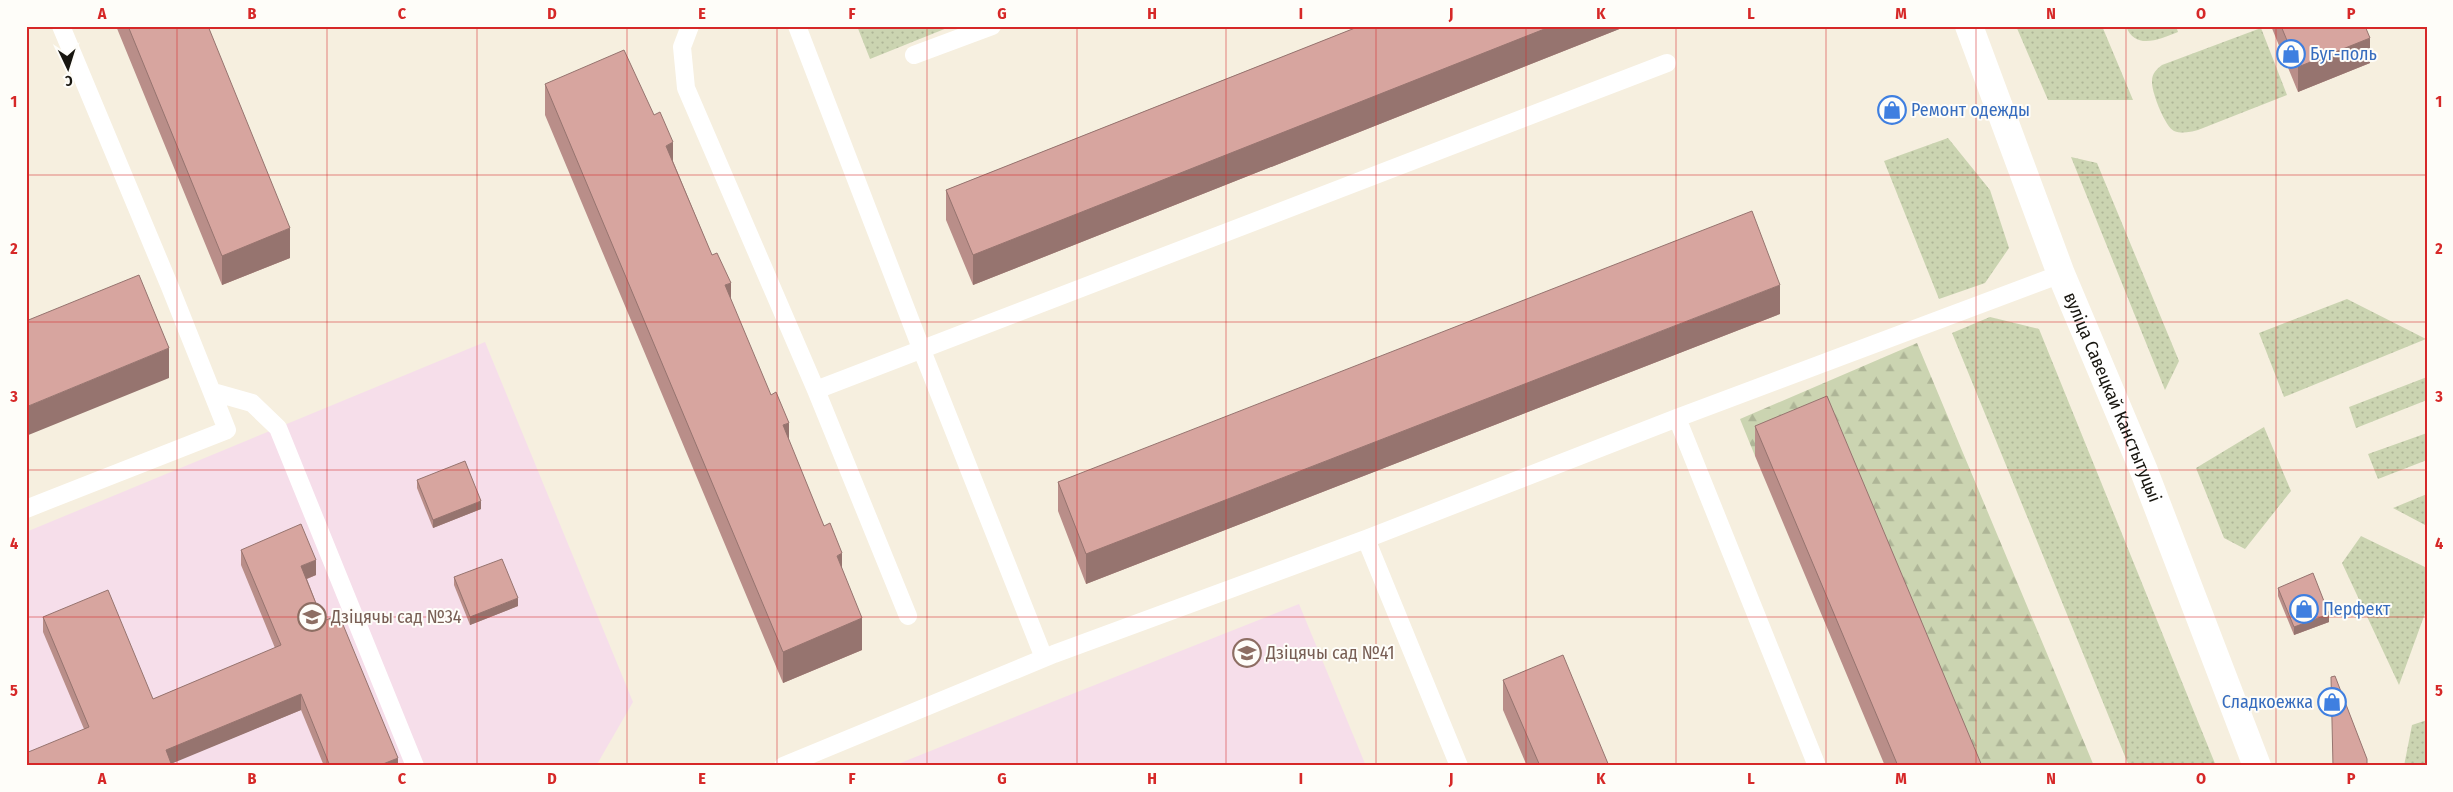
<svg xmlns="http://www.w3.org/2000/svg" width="2453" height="792" viewBox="0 0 2453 792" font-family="'Fira Sans Condensed',sans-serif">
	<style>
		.education { fill: #f6deea }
		.grass { fill: url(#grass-dots) }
		.forest { fill: url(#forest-firs) }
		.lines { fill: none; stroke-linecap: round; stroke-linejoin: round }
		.lane { stroke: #fff; stroke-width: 18 }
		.secondary { stroke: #fff; stroke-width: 28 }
		.wall { fill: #b98e89 }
		.shaded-wall { fill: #96746f }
		.building { fill: #d7a59f; stroke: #96746f }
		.grid { fill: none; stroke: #d62828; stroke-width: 1; stroke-opacity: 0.55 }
		.labels { text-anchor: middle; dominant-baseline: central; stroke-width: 4; stroke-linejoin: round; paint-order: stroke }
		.shop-label { font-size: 18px; fill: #366cbe; stroke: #fefdf9; text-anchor: start }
		.street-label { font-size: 18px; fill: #181610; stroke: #fefdf9 }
		.education-label { font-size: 18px; fill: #785e54; stroke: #fefdf9; text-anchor: start }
		.neatline { fill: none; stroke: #d62828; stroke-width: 2 }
		.grid-label { font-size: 16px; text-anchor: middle; font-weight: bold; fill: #d62828 }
	</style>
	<defs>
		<pattern id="grass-dots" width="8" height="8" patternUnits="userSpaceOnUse" patternTransform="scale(1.25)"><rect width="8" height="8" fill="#cbd4b1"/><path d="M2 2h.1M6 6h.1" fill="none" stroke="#aeb597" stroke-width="1.8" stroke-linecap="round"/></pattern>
		<pattern id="forest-firs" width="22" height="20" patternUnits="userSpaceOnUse" patternTransform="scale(1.25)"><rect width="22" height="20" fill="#cbd4b1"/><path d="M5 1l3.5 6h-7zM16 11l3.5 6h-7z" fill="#aeb597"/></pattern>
	</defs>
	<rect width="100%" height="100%" fill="#f6efdf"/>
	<path class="education" d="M 485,342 L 633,702 L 596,766 L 26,766 L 26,532 Z
		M 1299,604 L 1366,766 L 893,766 L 1052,702 Z"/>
	<path class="grass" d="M 857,26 L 952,26 L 870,59 Z
		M 2016,26 L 2102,26 L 2133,100 L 2048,100 Z
		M 2126,26 L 2176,26 L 2178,32 C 2160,39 2135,51 2126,26 Z
		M 2261,28 L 2287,95 L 2198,130 C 2190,132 2182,134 2174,131 C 2165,127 2151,91 2152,81 C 2152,73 2157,69 2162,65 Z
		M 1948,138 L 1990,190 L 2009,248 L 1985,283 L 1939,299 L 1884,161 Z
		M 2071,157 L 2097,163 L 2179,361 L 2165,390 Z
		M 2347,299 L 2426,339 L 2284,397 L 2259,333 Z
		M 1990,317 L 2039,329 L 2216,766 L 2129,766 L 1952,333 Z
		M 2427,377 L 2427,400 L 2356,428 L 2349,407 Z
		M 2264,427 L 2291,491 L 2245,549 L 2224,538 L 2196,468 Z
		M 2427,433 L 2427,460 L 2378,479 L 2368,454 Z
		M 2427,494 L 2427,526 L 2393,508 Z
		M 2361,536 L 2427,568 L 2427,608 L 2399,685 L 2342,563 Z
		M 2427,720 L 2427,766 L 2404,766 L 2412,725 Z"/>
	<path class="forest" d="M 1917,343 L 2094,766 L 1969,766 L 1826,426 L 1755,456 L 1740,419 Z"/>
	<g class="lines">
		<path class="lane" d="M 690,26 L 682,47 L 686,88 L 816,390 L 908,616
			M 797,26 L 921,348 L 1044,658
			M 914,55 L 992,26
			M 816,390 L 1667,63
			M 213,392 L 252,403 L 278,428 L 415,766
			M 1677,418 L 1817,766
			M 26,509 L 227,430 L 170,287 L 61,26
			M 1366,539 L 1459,766
			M 783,766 L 1054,654 L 1366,539 L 1677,418 L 2061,274"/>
		<path class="secondary" id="s1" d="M 1969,26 L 2061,274 L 2144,471 L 2257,766"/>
	</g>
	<path class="wall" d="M 116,26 L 208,26 L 290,258 L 222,285 Z
		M 1360,26 L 1627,26 L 973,285 L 946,220 L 946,190 Z
		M 2271,26 L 2365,26 L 2370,63 L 2298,92 Z
		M 545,84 L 673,161 L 842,570 L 862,650 L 783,683 L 545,115 Z
		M 1780,314 L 1086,584 L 1058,511 L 1058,482 Z
		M 1755,426 L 1982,766 L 1885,766 L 1755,456 Z
		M 417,480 L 481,509 L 433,528 L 417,488 Z
		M 241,550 L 316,575 L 307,579 L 323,621 L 398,766 L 324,766 L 301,710 L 171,763 L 84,729 L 43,632 L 43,617 L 153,699 L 275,648 L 241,565 Z
		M 454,577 L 518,606 L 470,625 L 454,585 Z
		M 2278,588 L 2329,622 L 2294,635 L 2278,596 Z
		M 1503,680 L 1609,766 L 1527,766 L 1503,710 Z"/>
	<path class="shaded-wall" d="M 1552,26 L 1627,26 L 973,285 L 973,255 Z
		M 2370,38 L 2370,63 L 2298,92 L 2298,67 Z
		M 673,142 L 673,174 L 666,146 Z
		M 290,228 L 290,258 L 222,285 L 222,256 Z
		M 731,283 L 731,315 L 725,285 Z
		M 1780,285 L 1780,314 L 1086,584 L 1086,554 Z
		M 169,348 L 169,378 L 26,436 L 26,407 Z
		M 789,423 L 789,455 L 783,425 Z
		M 481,501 L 481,509 L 433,528 L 433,520 Z
		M 842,553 L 842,585 L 837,556 Z
		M 316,560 L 316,575 L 301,581 L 301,566 Z
		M 518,598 L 518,606 L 470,625 L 470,617 Z
		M 2329,614 L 2329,622 L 2294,635 L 2294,627 Z
		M 862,618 L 862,650 L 783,683 L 783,652 Z
		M 301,694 L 301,710 L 166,766 L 166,750 Z
		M 398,758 L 398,766 L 378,766 Z"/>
	<path class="building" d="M 128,26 L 208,26 L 290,228 L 222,256 Z
		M 1360,26 L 1552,26 L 973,255 L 946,190 Z
		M 2281,26 L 2365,26 L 2370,38 L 2298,67 Z
		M 624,50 L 654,115 L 660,112 L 673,142 L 666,146 L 712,255 L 717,253 L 731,283 L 725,285 L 771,395 L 776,392 L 789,423 L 783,425 L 824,526 L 830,523 L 842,553 L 837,556 L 862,618 L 783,652 L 545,84 Z
		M 1752,211 L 1780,285 L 1086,554 L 1058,482 Z
		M 139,275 L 169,348 L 26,407 L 26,321 Z
		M 1827,396 L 1982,766 L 1898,766 L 1755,426 Z
		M 465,461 L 481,501 L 433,520 L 417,480 Z
		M 301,524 L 316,560 L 301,566 L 323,621 L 339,615 L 398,758 L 378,766 L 330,766 L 301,694 L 166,750 L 172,766 L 26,766 L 26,753 L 89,727 L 43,617 L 108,590 L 153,699 L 281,645 L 241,550 Z
		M 502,559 L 518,598 L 470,617 L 454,577 Z
		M 2313,573 L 2329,614 L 2294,627 L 2278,588 Z
		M 1563,655 L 1609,766 L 1540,766 L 1503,680 Z
		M 2335,676 L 2367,759 L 2367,766 L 2333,766 L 2331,677 Z"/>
	<path class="grid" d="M 177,26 L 177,766M 327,26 L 327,766M 477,26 L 477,766M 627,26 L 627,766M 777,26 L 777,766M 927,26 L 927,766M 1077,26 L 1077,766M 1226,26 L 1226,766M 1376,26 L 1376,766M 1526,26 L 1526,766M 1676,26 L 1676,766M 1826,26 L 1826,766M 1976,26 L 1976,766M 2126,26 L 2126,766M 2276,26 L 2276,766M 26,175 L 2427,175M 26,322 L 2427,322M 26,470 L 2427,470M 26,617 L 2427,617"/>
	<defs>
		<symbol id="shop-ring" viewBox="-11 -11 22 22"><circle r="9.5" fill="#fefdf9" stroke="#3f7fe0" stroke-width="1.5"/><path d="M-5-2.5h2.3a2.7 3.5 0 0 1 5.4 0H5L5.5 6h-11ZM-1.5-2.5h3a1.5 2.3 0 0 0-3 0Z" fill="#3f7fe0"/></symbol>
		<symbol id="school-ring" viewBox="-11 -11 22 22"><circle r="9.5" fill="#fefdf9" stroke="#8d6e63" stroke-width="1.5"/><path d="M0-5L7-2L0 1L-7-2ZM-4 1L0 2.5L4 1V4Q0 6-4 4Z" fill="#8d6e63"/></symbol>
	</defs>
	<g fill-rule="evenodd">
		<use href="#shop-ring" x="2275" y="38" width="32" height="32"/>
		<use href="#shop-ring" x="1876" y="94" width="32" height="32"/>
		<use href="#shop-ring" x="2288" y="593" width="32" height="32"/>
		<use href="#school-ring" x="296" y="601" width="32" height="32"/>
		<use href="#school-ring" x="1231" y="637" width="32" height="32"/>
		<use href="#shop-ring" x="2316" y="686" width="32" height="32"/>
	</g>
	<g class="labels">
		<g class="shop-label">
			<text x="2310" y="54">Буг-поль</text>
			<text x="1911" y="110">Ремонт одежды</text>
			<text x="2323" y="609">Перфект</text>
			<text x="2313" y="702" text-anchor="end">Сладкоежка</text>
		</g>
		<g class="street-label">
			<text stroke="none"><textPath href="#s1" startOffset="398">вуліца Савецкай Канстытуцыі</textPath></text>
		</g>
		<g class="education-label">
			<text x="331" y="617">Дзіцячы сад №34</text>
			<text x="1266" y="653">Дзіцячы сад №41</text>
		</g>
	</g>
	<rect width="2453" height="792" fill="none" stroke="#fefdf9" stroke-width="55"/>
	<g transform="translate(68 68) rotate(176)" stroke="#fefdf9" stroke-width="4" paint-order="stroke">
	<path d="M0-4L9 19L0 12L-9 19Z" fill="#181610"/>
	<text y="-8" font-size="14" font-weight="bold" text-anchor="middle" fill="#181610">С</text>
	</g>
	<rect x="28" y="28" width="2398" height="736" class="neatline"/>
	<g class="grid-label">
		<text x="102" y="19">A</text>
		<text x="252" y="19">B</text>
		<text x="402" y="19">C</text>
		<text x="552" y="19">D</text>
		<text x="702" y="19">E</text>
		<text x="852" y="19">F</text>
		<text x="1002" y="19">G</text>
		<text x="1152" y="19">H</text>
		<text x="1301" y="19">I</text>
		<text x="1451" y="19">J</text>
		<text x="1601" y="19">K</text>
		<text x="1751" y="19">L</text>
		<text x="1901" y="19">M</text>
		<text x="2051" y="19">N</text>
		<text x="2201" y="19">O</text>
		<text x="2351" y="19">P</text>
		<text x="14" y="107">1</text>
		<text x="2439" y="107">1</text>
		<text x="14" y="254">2</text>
		<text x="2439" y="254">2</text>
		<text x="14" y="402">3</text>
		<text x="2439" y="402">3</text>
		<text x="14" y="549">4</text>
		<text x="2439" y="549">4</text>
		<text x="14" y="696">5</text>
		<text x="2439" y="696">5</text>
		<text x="102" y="784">A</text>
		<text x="252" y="784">B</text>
		<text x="402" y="784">C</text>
		<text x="552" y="784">D</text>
		<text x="702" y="784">E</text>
		<text x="852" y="784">F</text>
		<text x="1002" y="784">G</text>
		<text x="1152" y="784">H</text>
		<text x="1301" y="784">I</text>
		<text x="1451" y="784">J</text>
		<text x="1601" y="784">K</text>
		<text x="1751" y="784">L</text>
		<text x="1901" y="784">M</text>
		<text x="2051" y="784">N</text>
		<text x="2201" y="784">O</text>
		<text x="2351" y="784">P</text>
	</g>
</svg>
